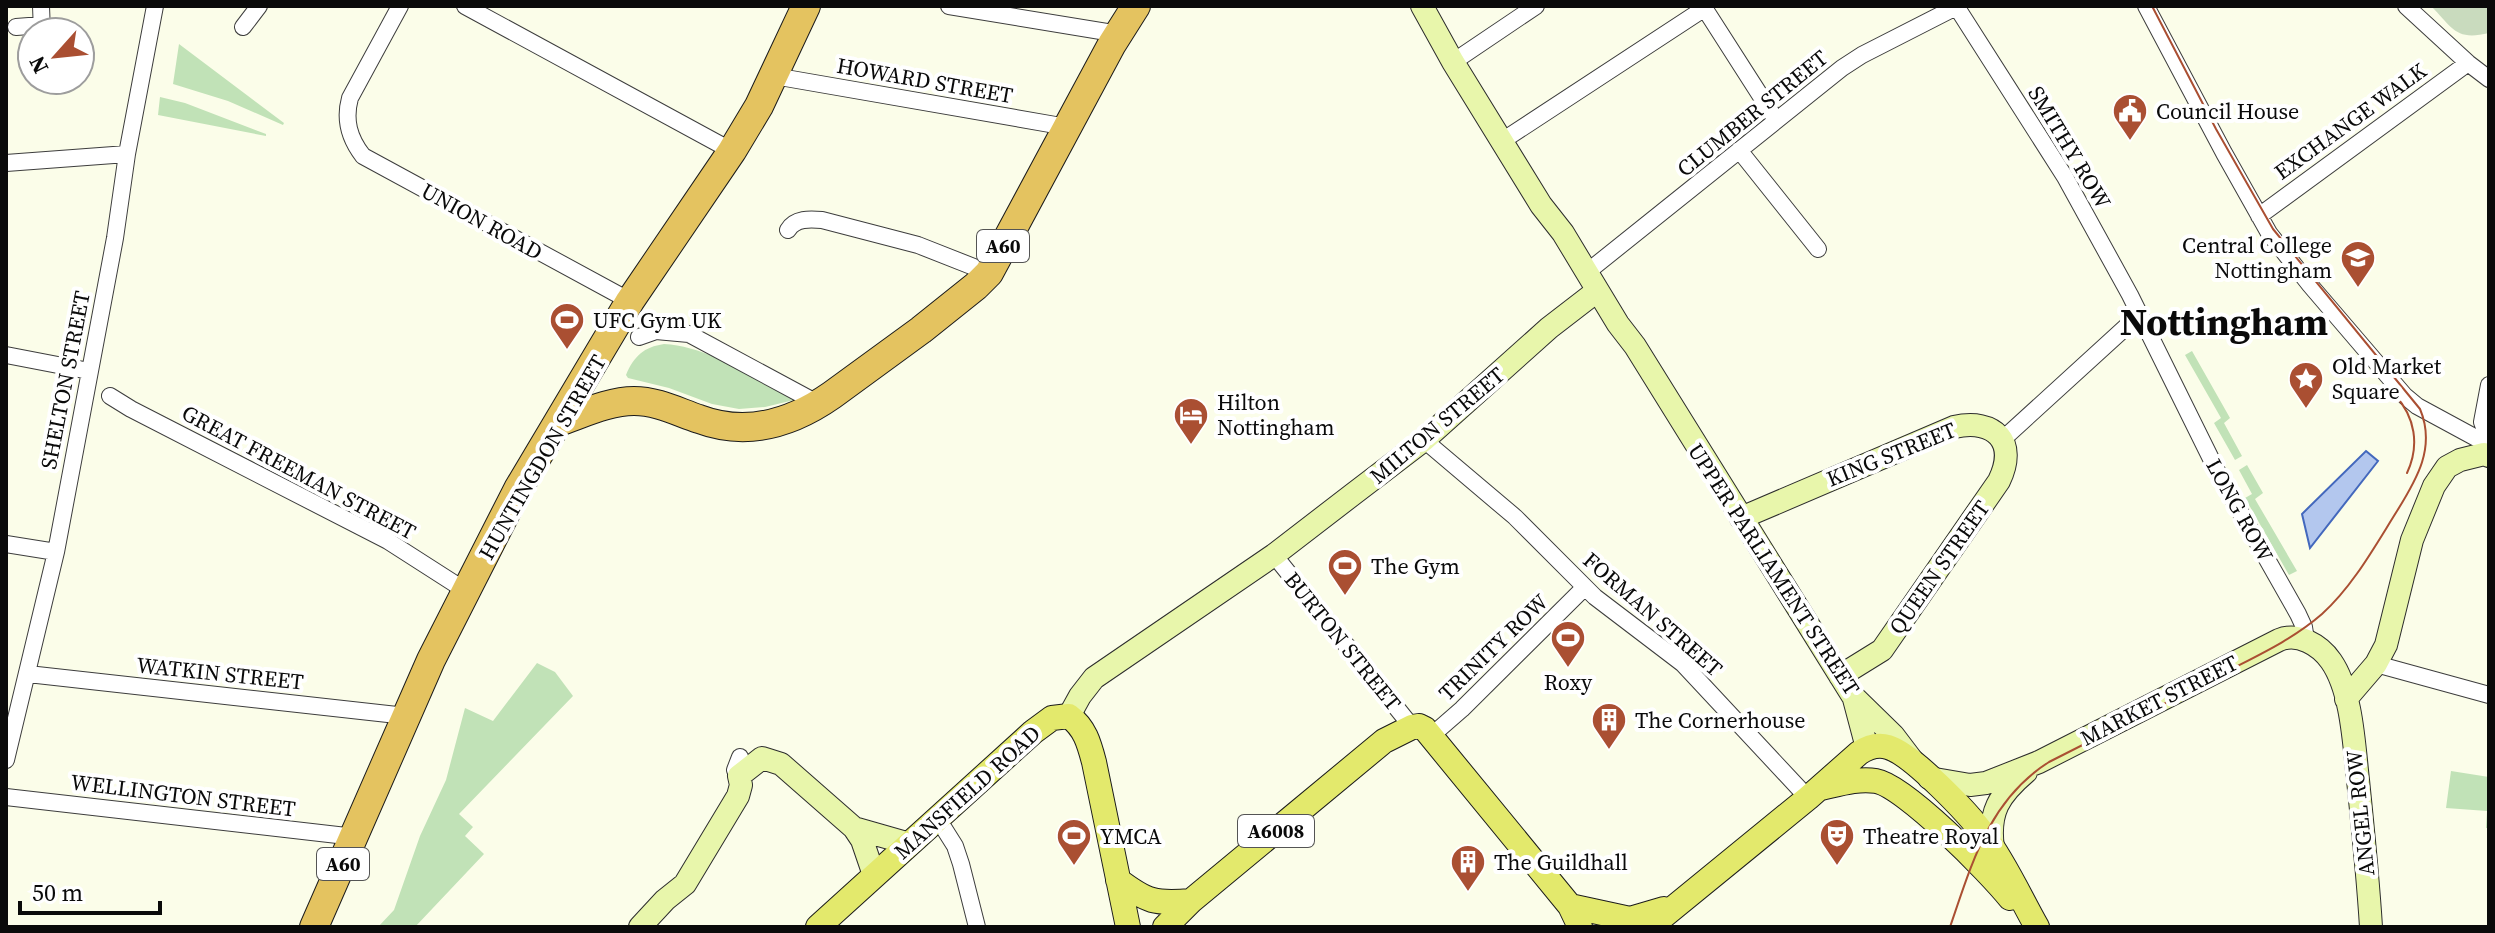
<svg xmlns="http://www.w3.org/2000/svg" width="2495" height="933" viewBox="0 0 2495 933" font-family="'Source Serif 4',serif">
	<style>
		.green { fill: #c1e2b7 }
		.cemetery { fill: #c9dbbe }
		.water { fill: #b3c7ee; stroke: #4368bd; stroke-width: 2 }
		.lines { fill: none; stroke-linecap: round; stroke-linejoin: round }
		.street-casing { stroke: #3d3d3d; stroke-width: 18 }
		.secondary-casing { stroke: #2c2c2c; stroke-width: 24 }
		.primary-casing { stroke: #1b1b1b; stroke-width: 26 }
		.highway-casing { stroke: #1b1b1b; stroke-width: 30 }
		.street { stroke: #fff; stroke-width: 16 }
		.secondary { stroke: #e8f6ab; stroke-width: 22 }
		.primary { stroke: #e3e96c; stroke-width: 24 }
		.highway { stroke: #e4c360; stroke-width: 28 }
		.tram { stroke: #aa4f32; stroke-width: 2 }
		.labels { text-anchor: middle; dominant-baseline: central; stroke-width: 8; stroke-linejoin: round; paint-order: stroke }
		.shield { fill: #fff; stroke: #545454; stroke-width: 2 }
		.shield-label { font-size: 20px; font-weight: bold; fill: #0a0a0a }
		.street-label { font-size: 22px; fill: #0a0a0a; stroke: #fff }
		.poi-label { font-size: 22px; fill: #0a0a0a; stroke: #fff; text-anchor: start }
		.town-label { font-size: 38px; font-weight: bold; fill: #0a0a0a; stroke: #fff }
	</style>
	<rect width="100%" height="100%" fill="#fbfde9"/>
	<path class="green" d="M 179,44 L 284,123 L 283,125 L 228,101 L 173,84 Z
		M 160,97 L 185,103 L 266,134 L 266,136 L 158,115 Z
		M 664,344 C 711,347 753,378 794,400 L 765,407 L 739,409 L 712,404 L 669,388 L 628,378 L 626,375 C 634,356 644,347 664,344 Z
		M 2192,351 L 2230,418 L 2224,423 L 2242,456 L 2235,460 L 2214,423 L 2221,418 L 2185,355 Z
		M 2247,465 L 2263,493 L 2255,499 L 2297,571 L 2289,575 L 2245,498 L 2252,494 L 2239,470 Z
		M 537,663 L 555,672 L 573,696 L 459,814 L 473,827 L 465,836 L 484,854 L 415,927 L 378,927 L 394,910 L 420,836 L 446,780 L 465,708 L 493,721 Z
		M 2451,771 L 2489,777 L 2489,828 L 2486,828 L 2487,811 L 2446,808 Z"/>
	<path class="cemetery" d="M 2431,6 L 2489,6 L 2489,33 C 2455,41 2453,28 2431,6 Z"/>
	<path class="water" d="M 2366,451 L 2378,461 L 2310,548 L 2302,514 Z"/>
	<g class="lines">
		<defs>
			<path id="street" d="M 41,6 L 42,32
				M 400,6 L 350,98 C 344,120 349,138 363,156 L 630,301
				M 465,6 L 732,151
				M 949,6 L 1119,34
				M 1703,6 L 1776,120
				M 1956,6 L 2065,177 L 2130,295 L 2217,471 L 2298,614 L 2304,627 L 2306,640
				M 2146,6 L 2224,153 L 2269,233 L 2310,285 L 2405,396 L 2417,406 L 2489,445
				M 2406,6 L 2468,63 L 2489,79
				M 16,27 L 42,25
				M 243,27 L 259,6
				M 1453,62 L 1536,6
				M 774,76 L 1067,127
				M 1502,141 L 1705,8
				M 1739,150 L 1818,249
				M 6,163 L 127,154
				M 2259,216 L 2468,63
				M 788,230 C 795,218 810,219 822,220 L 918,245 L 989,273
				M 1586,273 L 1842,68 L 1862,55 L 1958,6
				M 639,337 L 656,331 L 689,334 L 819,404
				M 6,355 L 89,371
				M 2489,385 L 2482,422 L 2489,440
				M 110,396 L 131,409 L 388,541 L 466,591
				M 1424,440 L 1515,517 L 1595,597 L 1683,664 L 1808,798
				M 2002,440 L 2139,315
				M 6,544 L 56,552
				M 1274,555 L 1412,727
				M 2376,664 L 2489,695
				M 28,674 L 406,716
				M 1431,736 L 1462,709 L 1585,587
				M 6,760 L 56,552 L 115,238 L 127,154 L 155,6
				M 735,770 L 740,757
				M 6,797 L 355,837
				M 938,819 L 955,846 L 961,864 L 977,927"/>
			<path id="secondary" d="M 1422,6 L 1453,62 L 1541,205 L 1563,233 L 1618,324 L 1635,346 L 1852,695 L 1893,735 L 1912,760
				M 1741,518 L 1954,427 C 1995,418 2018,442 1999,481 L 1882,650 L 1840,676
				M 1854,699 L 1867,748
				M 2346,699 L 2376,664 L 2386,645 L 2412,540 L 2434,486 L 2447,467 L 2460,460 L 2484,454 L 2489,456
				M 1069,716 L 1080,696 L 1094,678 L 1274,555 L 1352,495 L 1424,440 L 1549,328 L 1597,291
				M 1929,778 L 1970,785 L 1986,783 L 2039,762 L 2279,640 C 2298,632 2320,645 2331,661 C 2352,691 2354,745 2358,780 C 2363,829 2368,878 2371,927
				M 854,828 L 910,844
				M 1993,848 C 1988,812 1999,795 2026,772
				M 640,927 L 665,900 L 685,884 L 738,796 L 741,785 L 739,776 L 762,758 L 781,764 L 854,828 L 862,840 L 874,875"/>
			<path id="primary" d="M 1821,788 C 1839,784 1858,778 1876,781 C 1905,786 1990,873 2010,898
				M 1118,880 C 1147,902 1155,904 1191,901
				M 1570,906 L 1630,919 L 1664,909
				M 818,927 L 1033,732 L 1052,718 L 1069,716 C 1085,728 1089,743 1094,762 L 1128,927
				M 1165,927 L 1191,901 L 1384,741 L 1412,727 L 1419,726 L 1425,729 L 1570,906 L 1580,927
				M 1650,927 L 1808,798 L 1859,753 C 1868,747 1878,744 1888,747 C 1912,754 1969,814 1984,835 C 2005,863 2020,897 2037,927"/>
			<path id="highway" d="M 558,422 C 582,414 609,401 634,401 C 657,401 678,412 699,419 C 747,437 792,423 832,395 L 921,330 L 976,286 L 989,273 L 1112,44 L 1136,6
				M 314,927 L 431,660 L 518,489 L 630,301 L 732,151 L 759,106 L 806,6"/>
		</defs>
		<use href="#street" class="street-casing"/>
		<use href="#secondary" class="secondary-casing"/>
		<use href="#primary" class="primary-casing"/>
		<use href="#highway" class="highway-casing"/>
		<use href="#street" class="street"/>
		<use href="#secondary" class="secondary"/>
		<use href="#primary" class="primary"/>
		<use href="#highway" class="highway"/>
		<path class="tram" d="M 2395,395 C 2415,417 2420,445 2407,473
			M 1950,927 C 1972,863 1989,800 2049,762 C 2106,733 2162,705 2218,676 C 2254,657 2291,641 2322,614 C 2353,586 2375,546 2397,511 C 2417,479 2436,447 2420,409 L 2273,229 L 2216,129 L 2152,6"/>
	</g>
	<defs>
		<symbol id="civic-pin" viewBox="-11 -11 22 30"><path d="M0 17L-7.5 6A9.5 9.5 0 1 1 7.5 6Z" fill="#aa4f32" stroke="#fff"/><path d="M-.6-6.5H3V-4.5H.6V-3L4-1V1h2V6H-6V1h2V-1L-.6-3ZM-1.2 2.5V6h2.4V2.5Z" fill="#fff"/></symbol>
		<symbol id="university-pin" viewBox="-11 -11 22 30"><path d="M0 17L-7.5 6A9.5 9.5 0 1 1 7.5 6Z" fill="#aa4f32" stroke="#fff"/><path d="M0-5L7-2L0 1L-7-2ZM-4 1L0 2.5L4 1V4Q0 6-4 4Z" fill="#fff"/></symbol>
		<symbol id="stadium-pin" viewBox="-11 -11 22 30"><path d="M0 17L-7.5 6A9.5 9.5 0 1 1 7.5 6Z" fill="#aa4f32" stroke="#fff"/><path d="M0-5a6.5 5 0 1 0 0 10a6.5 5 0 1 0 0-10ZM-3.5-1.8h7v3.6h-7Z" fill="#fff"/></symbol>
		<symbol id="sight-pin" viewBox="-11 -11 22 30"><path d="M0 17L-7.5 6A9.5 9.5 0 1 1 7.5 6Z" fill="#aa4f32" stroke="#fff"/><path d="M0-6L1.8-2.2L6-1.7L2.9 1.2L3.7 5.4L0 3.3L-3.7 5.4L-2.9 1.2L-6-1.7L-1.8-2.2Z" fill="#fff"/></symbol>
		<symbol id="hotel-pin" viewBox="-11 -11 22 30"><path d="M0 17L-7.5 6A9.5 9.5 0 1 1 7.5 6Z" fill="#aa4f32" stroke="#fff"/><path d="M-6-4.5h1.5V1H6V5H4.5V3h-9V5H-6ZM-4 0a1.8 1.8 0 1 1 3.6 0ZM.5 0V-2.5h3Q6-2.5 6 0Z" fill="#fff"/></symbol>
		<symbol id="building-pin" viewBox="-11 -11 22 30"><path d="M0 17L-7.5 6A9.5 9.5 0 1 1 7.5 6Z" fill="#aa4f32" stroke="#fff"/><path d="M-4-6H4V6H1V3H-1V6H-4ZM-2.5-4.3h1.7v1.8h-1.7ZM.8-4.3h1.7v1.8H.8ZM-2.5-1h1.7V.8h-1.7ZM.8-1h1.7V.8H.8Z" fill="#fff"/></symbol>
		<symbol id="theatre-pin" viewBox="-11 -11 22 30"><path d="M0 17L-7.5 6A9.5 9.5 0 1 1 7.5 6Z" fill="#aa4f32" stroke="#fff"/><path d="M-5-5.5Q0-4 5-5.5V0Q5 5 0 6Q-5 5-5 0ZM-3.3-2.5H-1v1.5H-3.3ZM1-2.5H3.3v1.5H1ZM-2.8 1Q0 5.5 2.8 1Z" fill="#fff"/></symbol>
	</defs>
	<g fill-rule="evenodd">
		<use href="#civic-pin" x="2110" y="91" width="40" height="54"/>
		<use href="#university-pin" x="2338" y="238" width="40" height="54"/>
		<use href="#stadium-pin" x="547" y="300" width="40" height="54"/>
		<use href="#sight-pin" x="2286" y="359" width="40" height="54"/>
		<use href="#hotel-pin" x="1171" y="395" width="40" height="54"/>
		<use href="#stadium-pin" x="1325" y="546" width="40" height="54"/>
		<use href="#stadium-pin" x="1548" y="618" width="40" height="54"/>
		<use href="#building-pin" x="1589" y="700" width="40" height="54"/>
		<use href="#stadium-pin" x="1054" y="816" width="40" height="54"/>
		<use href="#theatre-pin" x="1817" y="816" width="40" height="54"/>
		<use href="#building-pin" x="1448" y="842" width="40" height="54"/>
	</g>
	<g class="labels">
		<g class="shield">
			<rect x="977" y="230" width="52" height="32" rx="6"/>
			<rect x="1238" y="815" width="76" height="32" rx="6"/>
			<rect x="317" y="848" width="52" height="32" rx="6"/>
		</g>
		<g class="shield-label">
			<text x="1003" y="246">A60</text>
			<text x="1276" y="831">A6008</text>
			<text x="343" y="864">A60</text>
		</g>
		<g class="street-label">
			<text transform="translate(925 80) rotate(10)">HOWARD STREET</text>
			<text transform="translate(1752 113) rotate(-39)">CLUMBER STREET</text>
			<text transform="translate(2350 121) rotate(-36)">EXCHANGE WALK</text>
			<text transform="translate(2070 147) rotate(59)">SMITHY ROW</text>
			<text transform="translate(482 221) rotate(29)">UNION ROAD</text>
			<text transform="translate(65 380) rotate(-79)">SHELTON STREET</text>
			<text transform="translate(1437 425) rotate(-40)">MILTON STREET</text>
			<text transform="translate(1891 454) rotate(-22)">KING STREET</text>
			<text transform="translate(542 457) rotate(-60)">HUNTINGDON STREET</text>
			<text transform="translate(299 472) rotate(28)">GREAT FREEMAN STREET</text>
			<text transform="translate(2240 510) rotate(61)">LONG ROW</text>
			<text transform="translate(1939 567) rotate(-55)">QUEEN STREET</text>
			<text transform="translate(1774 569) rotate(57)">UPPER PARLIAMENT STREET</text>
			<text transform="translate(1653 614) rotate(41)">FORMAN STREET</text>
			<text transform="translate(1343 641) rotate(51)">BURTON STREET</text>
			<text transform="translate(1493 647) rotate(-44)">TRINITY ROW</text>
			<text transform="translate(220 673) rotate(6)">WATKIN STREET</text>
			<text transform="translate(2159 700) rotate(-27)">MARKET STREET</text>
			<text transform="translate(967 792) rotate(-42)">MANSFIELD ROAD</text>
			<text transform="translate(183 795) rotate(7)">WELLINGTON STREET</text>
			<text transform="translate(2360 813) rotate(-96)">ANGEL ROW</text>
		</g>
		<g class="poi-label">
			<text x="2156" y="111">Council House</text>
			<text x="2332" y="245" text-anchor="end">Central College<tspan x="2332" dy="25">Nottingham</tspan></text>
			<text x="593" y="320">UFC Gym UK</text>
			<text x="2332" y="366">Old Market<tspan x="2332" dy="25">Square</tspan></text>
			<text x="1217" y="402">Hilton<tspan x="1217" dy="25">Nottingham</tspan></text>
			<text x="1371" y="566">The Gym</text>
			<text x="1568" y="682" text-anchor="middle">Roxy</text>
			<text x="1635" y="720">The Cornerhouse</text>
			<text x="1100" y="836">YMCA</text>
			<text x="1863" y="836">Theatre Royal</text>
			<text x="1494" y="862">The Guildhall</text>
		</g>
		<g class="town-label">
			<text x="2224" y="322">Nottingham</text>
		</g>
	</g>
	<rect width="2495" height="933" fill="none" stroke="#0a0a0a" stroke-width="16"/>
	<g transform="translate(56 56) rotate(243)"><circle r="38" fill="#ffffff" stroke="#9d9d9d" stroke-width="2"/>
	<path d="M0-6L14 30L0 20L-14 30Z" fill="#aa4f32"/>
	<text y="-12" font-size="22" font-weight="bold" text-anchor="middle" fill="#0a0a0a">N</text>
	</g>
	<path d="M20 901v12h140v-12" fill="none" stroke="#0a0a0a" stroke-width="4"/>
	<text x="32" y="901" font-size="24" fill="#0a0a0a" stroke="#ffffff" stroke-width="6" paint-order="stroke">50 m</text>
</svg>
